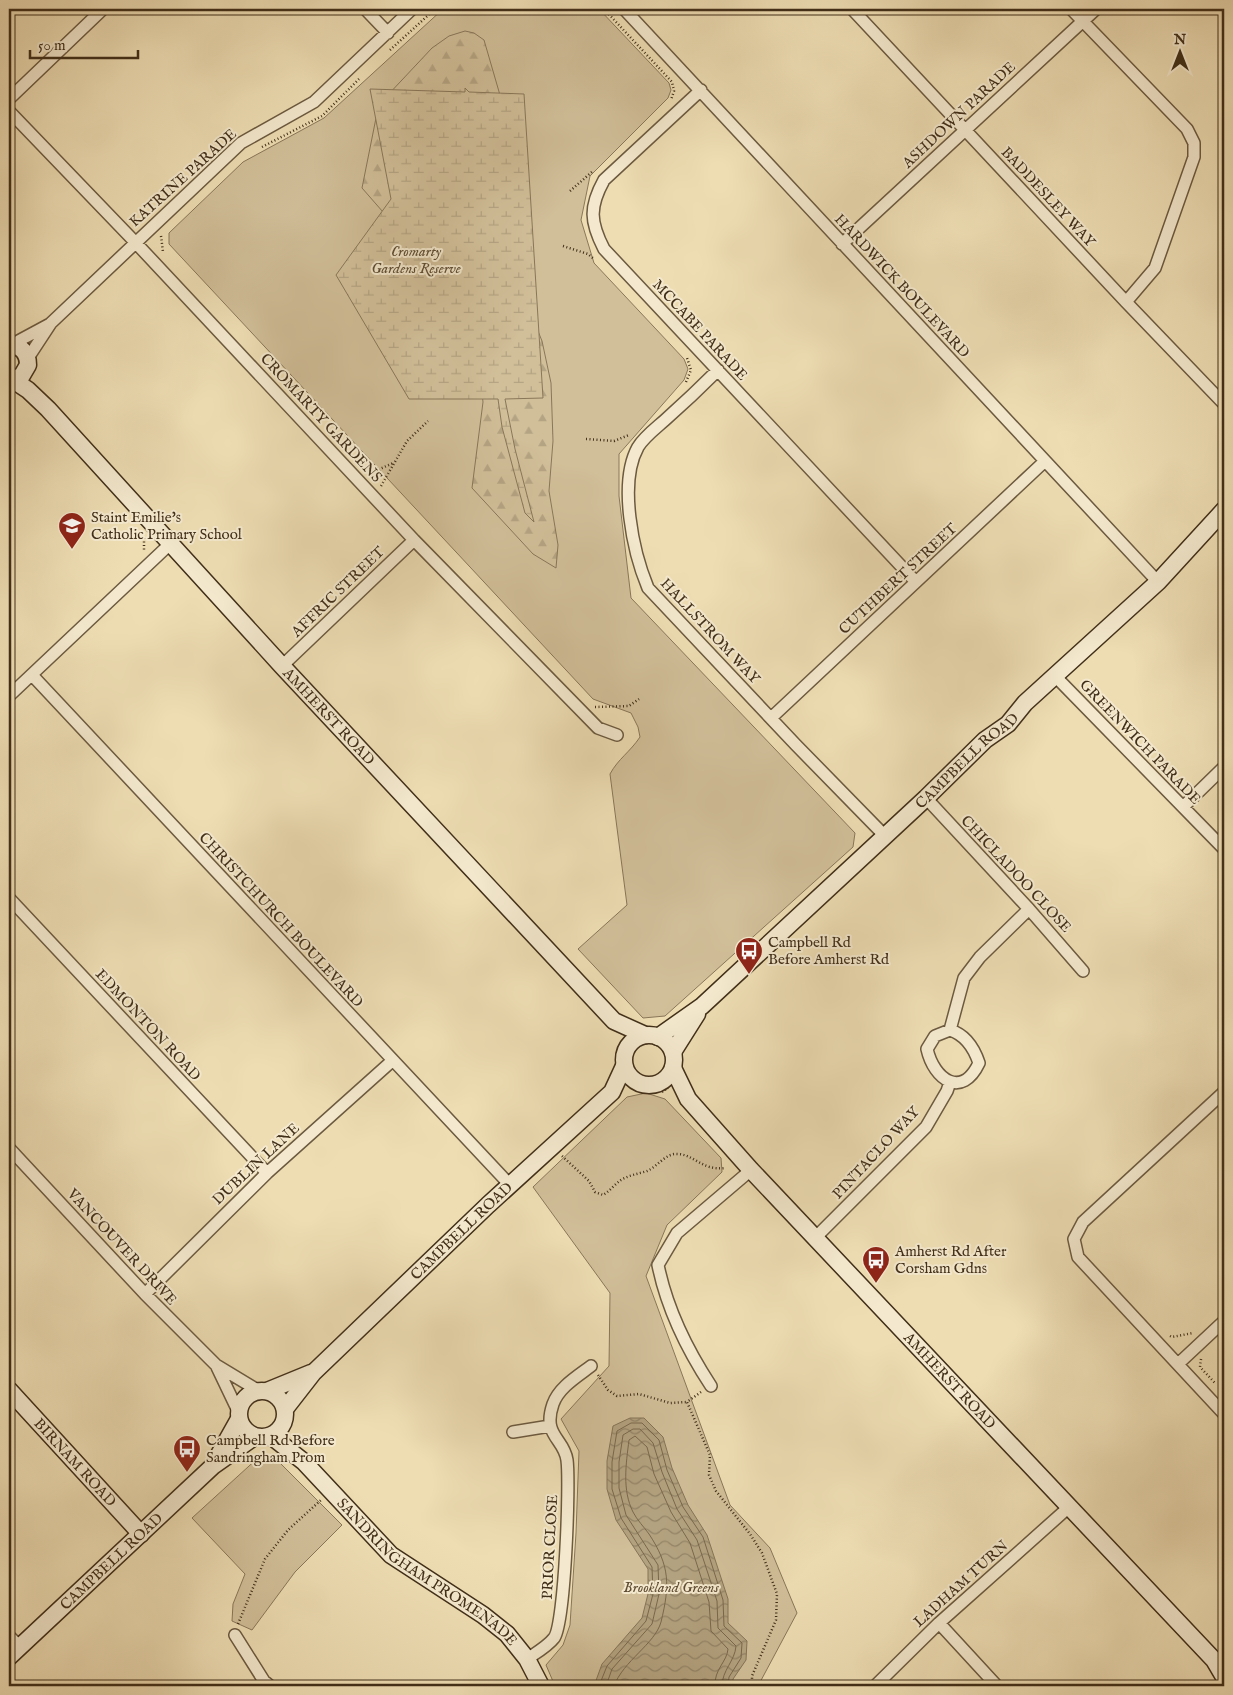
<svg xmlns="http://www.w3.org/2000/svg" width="1233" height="1695" viewBox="0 0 1233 1695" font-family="'IM FELL English',serif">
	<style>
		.green { fill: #d1bf99; stroke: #897759 }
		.forest { fill: url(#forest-firs); stroke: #897759 }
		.wetland { fill: url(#wetland-marsh); stroke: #897759 }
		.water { fill: url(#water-waves); stroke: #857456 }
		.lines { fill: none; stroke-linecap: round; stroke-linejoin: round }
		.shore { stroke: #7a684c; stroke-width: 1 }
		.street-casing { stroke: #6c5a40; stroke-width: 14 }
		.secondary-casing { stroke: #412f19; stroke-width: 19 }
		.path { stroke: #412f19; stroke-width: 2.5; stroke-dasharray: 1 2.5; stroke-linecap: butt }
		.street { stroke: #f4e9ce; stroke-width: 11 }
		.secondary { stroke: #f4e9ce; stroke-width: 16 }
		.labels { text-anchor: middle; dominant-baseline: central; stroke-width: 4; stroke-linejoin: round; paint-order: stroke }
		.street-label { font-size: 15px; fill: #412f19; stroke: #f4e9ce }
		.park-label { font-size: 15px; font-style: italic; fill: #5e4c33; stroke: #f4e9ce }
		.poi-label { font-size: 15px; fill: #412f19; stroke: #f4e9ce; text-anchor: start }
	</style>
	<defs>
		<pattern id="forest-firs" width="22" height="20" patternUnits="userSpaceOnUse" patternTransform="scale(1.25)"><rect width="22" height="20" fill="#d1bf99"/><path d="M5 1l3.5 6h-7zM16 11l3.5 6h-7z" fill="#b5a483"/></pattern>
		<pattern id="wetland-marsh" width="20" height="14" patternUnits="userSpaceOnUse" patternTransform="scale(1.25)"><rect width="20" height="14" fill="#d1bf99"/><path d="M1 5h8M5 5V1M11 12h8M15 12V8" fill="none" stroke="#b5a483"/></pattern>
		<pattern id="water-waves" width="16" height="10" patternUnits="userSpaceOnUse" patternTransform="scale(1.25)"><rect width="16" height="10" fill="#b3a27f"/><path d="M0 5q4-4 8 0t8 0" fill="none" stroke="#938467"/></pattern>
	</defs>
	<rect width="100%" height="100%" fill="#eeddb3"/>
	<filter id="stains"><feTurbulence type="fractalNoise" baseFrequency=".004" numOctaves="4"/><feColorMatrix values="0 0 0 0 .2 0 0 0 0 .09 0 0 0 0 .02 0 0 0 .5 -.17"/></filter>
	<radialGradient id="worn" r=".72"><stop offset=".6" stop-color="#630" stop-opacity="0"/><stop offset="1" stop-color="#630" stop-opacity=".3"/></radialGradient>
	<path class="green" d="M 443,9 L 599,9 L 669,83 L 671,90 L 668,98 L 590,176 L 581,220 L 594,263 L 684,359 L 688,369 L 684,380 L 619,454 L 619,496 L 631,598 L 855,833 L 853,847 L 665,1016 L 643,1018 L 578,949 L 627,905 L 610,774 C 618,759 630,752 640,737 L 638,727 L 631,713 L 593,699 L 169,244 L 169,233 L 243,162 L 324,118 Z
		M 646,1093 L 665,1099 L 721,1158 L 722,1172 L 667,1225 L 646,1276 L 730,1505 L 770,1548 L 797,1613 L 758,1686 L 555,1686 L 546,1665 L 563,1645 L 570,1625 L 576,1533 L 579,1451 L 561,1419 L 609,1366 L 610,1293 L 533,1187 L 627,1097 Z
		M 260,1456 L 276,1459 L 342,1525 L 295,1572 L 252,1630 L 232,1621 L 233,1604 L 245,1574 L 192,1518 Z"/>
	<path class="forest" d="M 465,31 L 474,33 L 484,40 L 502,102 L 523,294 L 542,341 L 551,383 L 553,441 L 549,491 L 558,545 L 556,568 L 533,554 L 472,488 L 483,402 L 481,385 L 418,252 L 362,188 L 377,113 L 386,97 L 432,48 L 449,36 Z"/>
	<path class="wetland" d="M 465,88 L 469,92 L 524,94 L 543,398 L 505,399 L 515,449 L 534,522 L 525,513 L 502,427 L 498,399 L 409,399 L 336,275 L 391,199 L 370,89 L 465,92 Z"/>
	<path class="water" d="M 630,1418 L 644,1418 L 663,1437 L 672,1468 L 688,1505 L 707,1535 L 728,1599 L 728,1623 L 747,1641 L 746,1660 L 733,1679 L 733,1686 L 594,1686 L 602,1664 L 642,1618 L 648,1594 L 648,1569 L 616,1520 L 607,1489 L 607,1461 L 613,1426 Z"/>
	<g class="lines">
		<path class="shore" d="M 599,1686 L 607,1666 L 646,1621 L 653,1594 L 652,1567 L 621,1518 L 612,1489 L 612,1462 L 617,1431 L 631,1423 L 642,1423 L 659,1440 L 667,1470 L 683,1507 L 703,1537 L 723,1600 L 724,1626 L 742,1643 L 741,1658 L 729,1677 L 728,1686
			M 606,1686 L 612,1669 L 652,1624 L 659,1594 L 658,1565 L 626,1515 L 619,1488 L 619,1462 L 623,1435 L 633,1429 L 640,1429 L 653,1443 L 662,1472 L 677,1509 L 697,1540 L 717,1601 L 718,1628 L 736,1646 C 735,1661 722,1670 722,1686
			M 614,1686 C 623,1661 655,1644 661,1622 C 670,1585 670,1566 649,1534 C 644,1527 637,1520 633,1512 C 622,1490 626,1464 629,1440 L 635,1436 L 647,1447 L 654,1474 L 671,1512 L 690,1543 L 709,1602 L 711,1631 L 728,1649 C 727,1662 714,1669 715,1686"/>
		<defs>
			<path id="street" d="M 365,9 L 388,33
				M 624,9 L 1158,582
				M 852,9 L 1126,302 L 1224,404
				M 1071,9 L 1187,129 L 1194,143 L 1194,157 L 1155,268 L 1126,302
				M 701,90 L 604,180 C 589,207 590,222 604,249 L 916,582
				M 9,99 L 103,9
				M 9,111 L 135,242 L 414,540 L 598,728 L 617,735
				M 842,244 L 1096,9
				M 11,345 L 50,324
				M 28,358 L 51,323 L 241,143 L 314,102 L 412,9
				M 718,370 C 701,387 683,404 665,420 C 656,428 644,437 638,447 C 618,483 633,552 648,588 L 796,745 L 885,836
				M 282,666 L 414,540
				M 32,675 L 510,1185
				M 1056,677 L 1224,849
				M 9,696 L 170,544
				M 771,718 L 1045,461
				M 926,798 L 1029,909 L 1083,971
				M 1183,807 L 1224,767
				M 9,898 L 267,1173
				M 950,1030 C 966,1035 974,1048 979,1063 C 962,1099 934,1080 927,1049 L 935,1036 Z
				M 950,1030 L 964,978 L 980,957 L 1029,909
				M 1224,1092 L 1083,1222 L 1074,1239 L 1078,1257 L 1224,1414
				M 9,1148 L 145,1294 L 216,1365 L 259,1391
				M 815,1238 L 926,1127 L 947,1091 L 950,1082
				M 145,1294 L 267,1173 L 392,1061
				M 1178,1364 L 1224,1321
				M 216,1365 L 238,1411
				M 711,1386 C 686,1348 667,1309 658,1265 L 677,1233 L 751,1170
				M 513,1432 L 550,1426
				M 939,1623 L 997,1686
				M 235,1635 L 264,1681 L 270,1686
				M 9,1636 L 20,1647
				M 527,1659 C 536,1653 548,1646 554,1638 C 565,1624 570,1483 567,1460 C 564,1438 542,1436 553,1404 C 559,1387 578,1376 591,1366
				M 875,1686 L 939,1623 L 1069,1507"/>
			<g id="secondary">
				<path d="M 9,345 C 21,345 28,353 28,365 L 21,377 L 9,379"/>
				<path id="s1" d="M 13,380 L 28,390 L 48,409 L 282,666 L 614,1021 L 645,1035"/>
				<circle cx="649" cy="1060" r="25"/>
				<path id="s2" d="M 658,1037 L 702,1006 L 926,798 L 985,740 L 1008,724 L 1025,703 L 1158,582 L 1224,510"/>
				<path d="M 673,1052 L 697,1014"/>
				<path id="s3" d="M 673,1068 L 688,1099 L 751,1170 L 1214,1660 L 1224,1677"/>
				<path id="s4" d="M 9,1390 L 141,1534"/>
				<circle cx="262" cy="1414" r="23"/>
				<path d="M 267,1391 L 311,1373"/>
				<path id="s5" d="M 285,1409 L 313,1373 L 488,1205 L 612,1092 L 624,1066"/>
				<path id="s6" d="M 271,1436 L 304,1462 L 391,1555 L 483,1615 L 507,1634 L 527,1659 L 541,1686"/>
				<path d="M 216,1460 L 239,1419"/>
				<path id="s7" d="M 9,1657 L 213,1466 L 254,1437"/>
			</g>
		</defs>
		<use href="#street" class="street-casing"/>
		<use href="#secondary" class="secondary-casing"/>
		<path class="path" d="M 604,9 L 672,82 L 674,91 L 671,100
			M 390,50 L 435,9
			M 262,147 L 322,116 L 359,79
			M 570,191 L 593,171
			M 161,236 L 163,252
			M 563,246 L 588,254 L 594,259
			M 686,382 L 691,370 L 687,358
			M 586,439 L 614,441 L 629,435
			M 369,474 L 393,463
			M 381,486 L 407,441 L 428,421
			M 144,538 L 144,552
			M 595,707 L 629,706 L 639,699
			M 662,1092 L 668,1088
			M 562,1156 L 589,1181 L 595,1192 L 603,1195 C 610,1191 615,1184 621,1180 C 629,1175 638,1174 647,1171 C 657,1167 666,1153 677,1154 C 694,1154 702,1171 725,1168
			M 1170,1336 L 1172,1337 L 1193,1333
			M 1201,1359 L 1200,1367 L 1215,1383
			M 598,1375 L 608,1390 L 617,1396 L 639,1394 L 670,1403 L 687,1402
			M 701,1392 L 687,1402 L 710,1455 L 709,1475 L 716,1491 L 750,1534 L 762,1553 L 777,1594 L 776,1620 L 752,1676 L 752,1686
			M 238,1624 L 265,1559 L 288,1530 L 321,1500"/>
		<use href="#street" class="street"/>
		<use href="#secondary" class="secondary"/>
	</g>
	<defs>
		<symbol id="school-pin" viewBox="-11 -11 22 30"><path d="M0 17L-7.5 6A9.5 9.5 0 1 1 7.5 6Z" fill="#8f2418" stroke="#f4e9ce"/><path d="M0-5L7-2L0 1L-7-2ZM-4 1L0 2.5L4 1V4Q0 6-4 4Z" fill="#fff"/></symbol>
		<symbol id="bus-pin" viewBox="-11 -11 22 30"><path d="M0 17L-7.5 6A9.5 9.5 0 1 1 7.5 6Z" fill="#8f2418" stroke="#f4e9ce"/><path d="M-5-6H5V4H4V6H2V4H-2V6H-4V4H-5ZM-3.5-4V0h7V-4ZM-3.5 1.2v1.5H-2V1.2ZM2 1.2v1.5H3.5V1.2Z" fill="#fff"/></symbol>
	</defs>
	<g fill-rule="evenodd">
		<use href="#school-pin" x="56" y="510" width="32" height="43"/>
		<use href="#bus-pin" x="733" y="935" width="32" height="43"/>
		<use href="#bus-pin" x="860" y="1244" width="32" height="43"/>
		<use href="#bus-pin" x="171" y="1433" width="32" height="43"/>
	</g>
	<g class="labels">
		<g class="street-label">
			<text transform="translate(959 115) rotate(-43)">ASHDOWN PARADE</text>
			<text transform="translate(183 178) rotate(-42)">KATRINE PARADE</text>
			<text transform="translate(1048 197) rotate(47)">BADDESLEY WAY</text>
			<text transform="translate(902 286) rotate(47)">HARDWICK BOULEVARD</text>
			<text transform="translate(700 330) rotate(47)">MCCABE PARADE</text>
			<text transform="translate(321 418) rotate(47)">CROMARTY GARDENS</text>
			<text transform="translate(898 579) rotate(-43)">CUTHBERT STREET</text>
			<text transform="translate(338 592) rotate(-44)">AFFRIC STREET</text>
			<text transform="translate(710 631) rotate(47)">HALLSTROM WAY</text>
			<text stroke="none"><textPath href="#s1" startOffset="462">AMHERST ROAD</textPath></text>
			<text transform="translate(1140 742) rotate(46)">GREENWICH PARADE</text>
			<text stroke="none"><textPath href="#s2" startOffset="415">CAMPBELL ROAD</textPath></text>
			<text transform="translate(1016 874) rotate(47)">CHICLADOO CLOSE</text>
			<text transform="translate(281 920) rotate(47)">CHRISTCHURCH BOULEVARD</text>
			<text transform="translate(148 1025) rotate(47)">EDMONTON ROAD</text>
			<text transform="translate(876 1153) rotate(-47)">PINTACLO WAY</text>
			<text transform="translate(256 1164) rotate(-43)">DUBLIN LANE</text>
			<text stroke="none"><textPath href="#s5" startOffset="251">CAMPBELL ROAD</textPath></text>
			<text transform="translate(122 1247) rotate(47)">VANCOUVER DRIVE</text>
			<text stroke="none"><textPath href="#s3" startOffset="419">AMHERST ROAD</textPath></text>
			<text stroke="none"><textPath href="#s4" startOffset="98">BIRNAM ROAD</textPath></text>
			<text transform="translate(550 1547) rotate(-87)">PRIOR CLOSE</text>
			<text stroke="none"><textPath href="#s7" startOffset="140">CAMPBELL ROAD</textPath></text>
			<text stroke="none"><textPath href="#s6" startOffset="208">SANDRINGHAM PROMENADE</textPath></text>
			<text transform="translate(961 1584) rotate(-42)">LADHAM TURN</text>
		</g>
		<g class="park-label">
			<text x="416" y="251">Cromarty<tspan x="416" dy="17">Gardens Reserve</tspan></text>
			<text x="671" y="1587">Brookland Greens</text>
		</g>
		<g class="poi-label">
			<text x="91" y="517">Staint Emilie's<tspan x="91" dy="17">Catholic Primary School</tspan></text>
			<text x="768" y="942">Campbell Rd<tspan x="768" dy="17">Before Amherst Rd</tspan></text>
			<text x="895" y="1251">Amherst Rd After<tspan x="895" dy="17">Corsham Gdns</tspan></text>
			<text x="206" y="1440">Campbell Rd Before<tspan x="206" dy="17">Sandringham Prom</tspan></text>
		</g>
	</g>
	<rect width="1233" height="1695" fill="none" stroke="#eeddb3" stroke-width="30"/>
	<rect x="10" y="10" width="1213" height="1675" fill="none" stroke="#412f19" stroke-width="2.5"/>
	<rect x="15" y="15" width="1203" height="1665" fill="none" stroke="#412f19"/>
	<g transform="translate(1180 52)" stroke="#f4e9ce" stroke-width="4" paint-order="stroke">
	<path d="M0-4L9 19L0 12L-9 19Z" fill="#412f19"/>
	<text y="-8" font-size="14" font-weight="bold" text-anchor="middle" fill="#412f19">N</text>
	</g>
	<path d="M30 50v8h108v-8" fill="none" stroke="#412f19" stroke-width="2.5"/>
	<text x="38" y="50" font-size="15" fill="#412f19" stroke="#f4e9ce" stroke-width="4" paint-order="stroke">50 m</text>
	<rect width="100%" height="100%" filter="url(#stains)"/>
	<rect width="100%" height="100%" fill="url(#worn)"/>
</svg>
